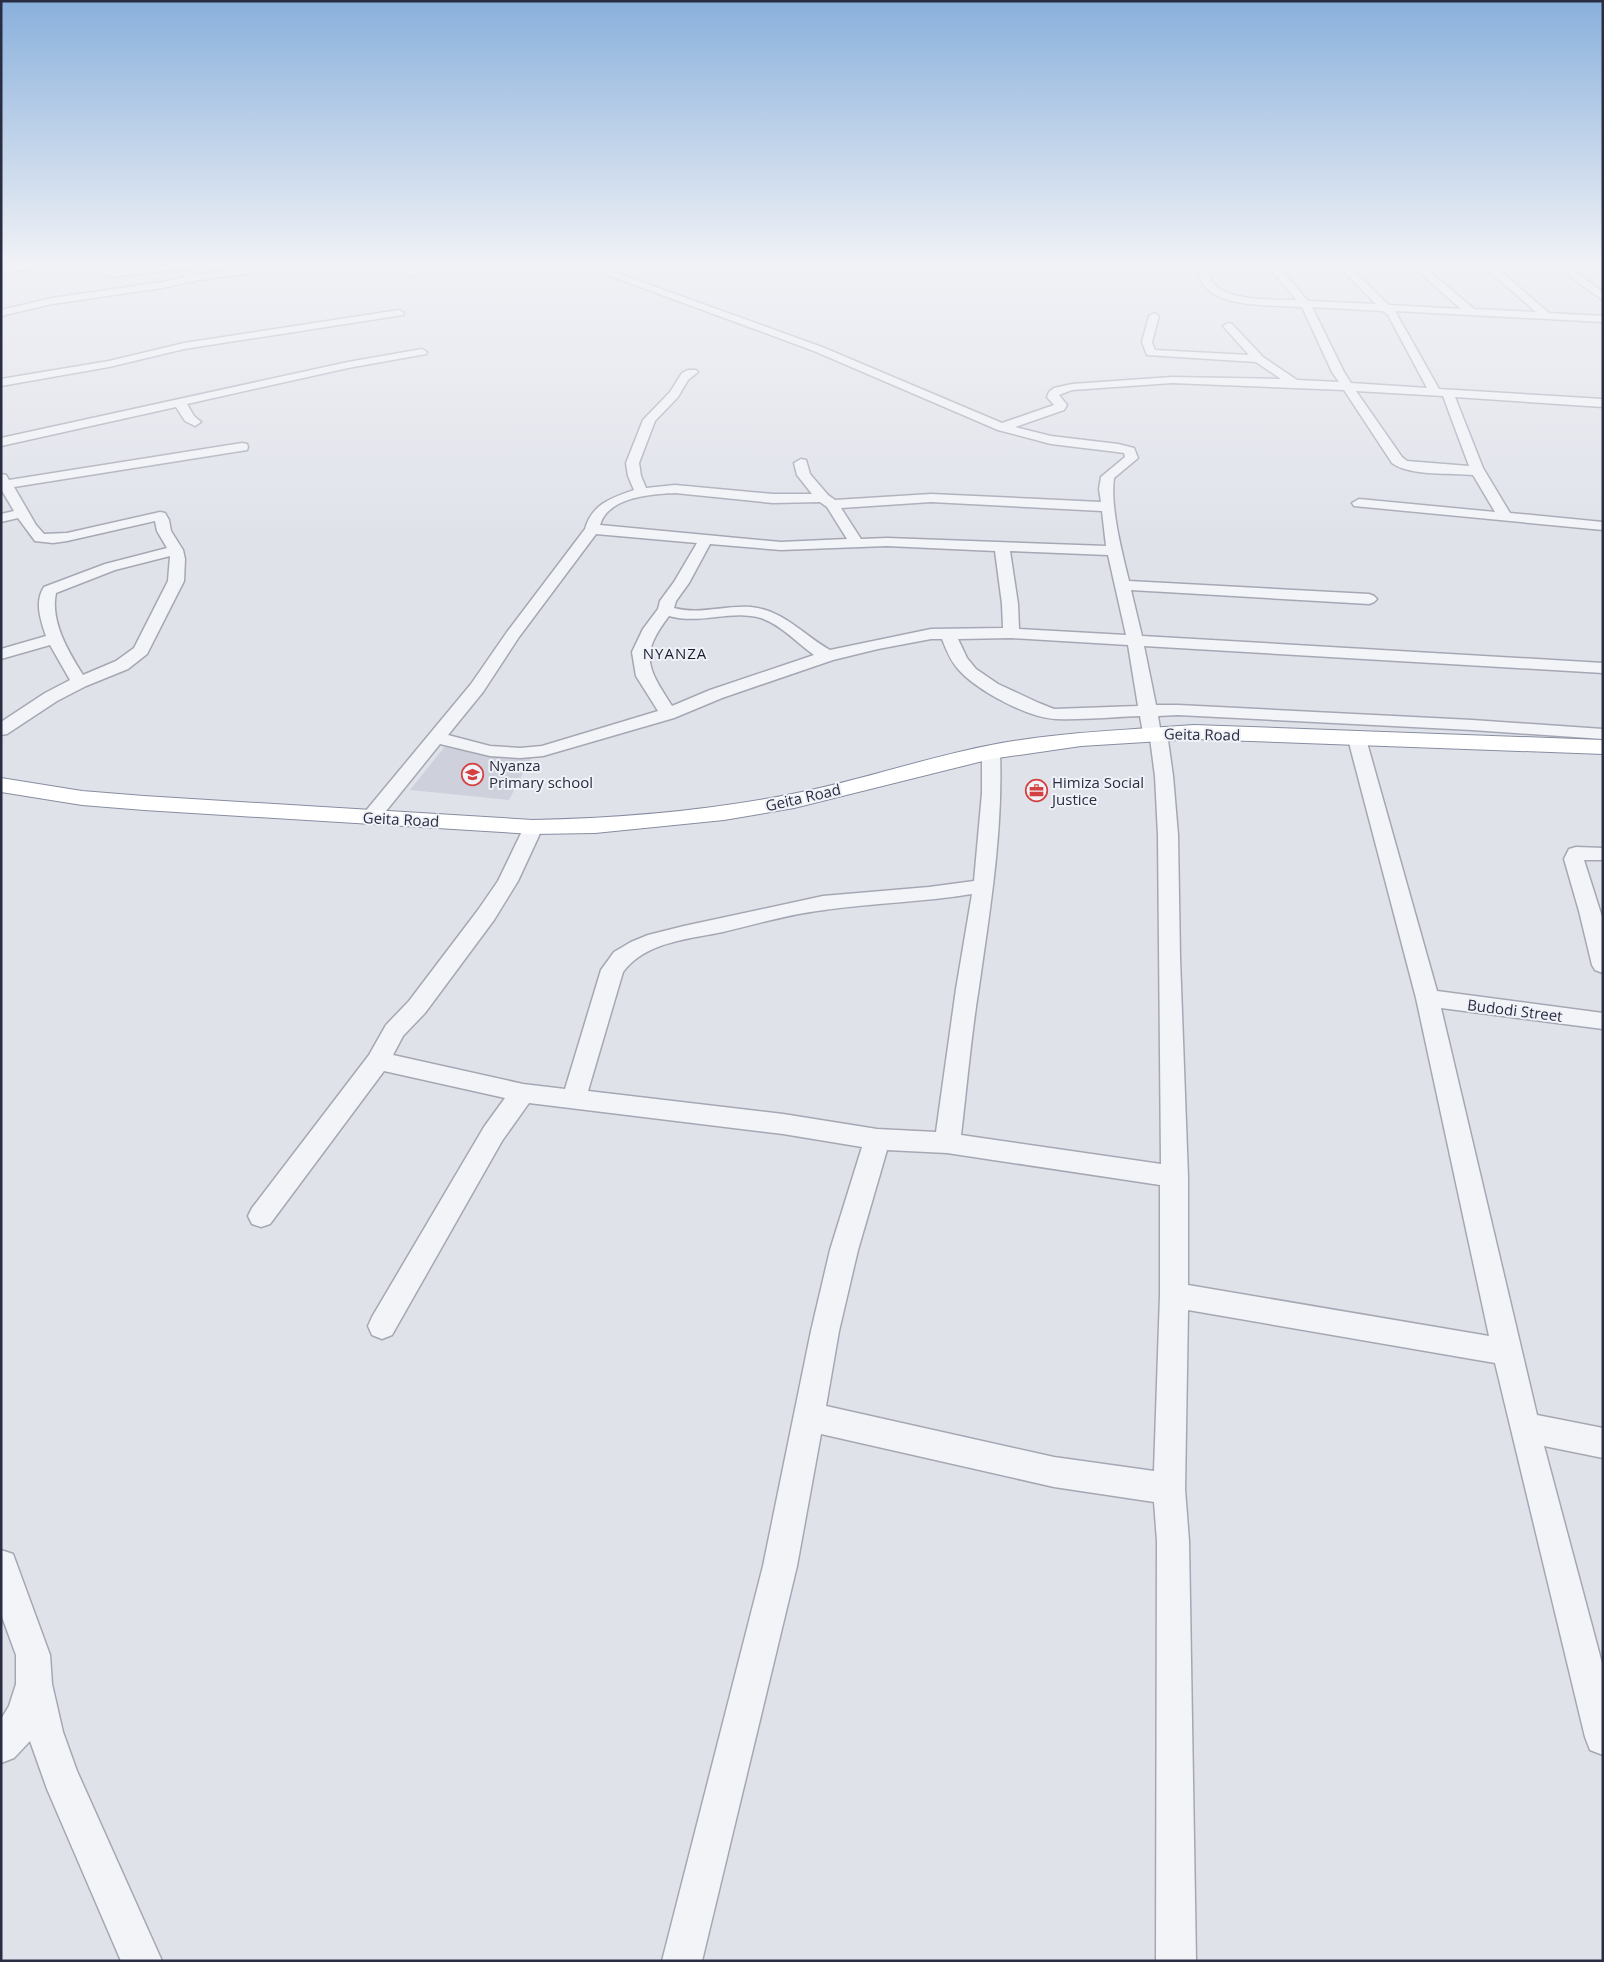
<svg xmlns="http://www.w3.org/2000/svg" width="1604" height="1962" viewBox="0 0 1604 1962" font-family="'Open Sans',sans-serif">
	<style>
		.built { fill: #ced1dc }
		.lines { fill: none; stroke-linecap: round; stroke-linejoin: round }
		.minor-casing { stroke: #a5a8b4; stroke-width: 3 }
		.highway-casing { stroke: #878da1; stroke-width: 2 }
		.minor { fill: #f3f4f8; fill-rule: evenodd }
		.highway { fill: #fff; fill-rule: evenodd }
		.labels { text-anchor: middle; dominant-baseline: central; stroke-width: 4; stroke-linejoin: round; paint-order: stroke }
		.far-quarter-label { font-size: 15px; letter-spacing: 1px; fill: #1a1f32; stroke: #f0f2f7 }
		.street-label { font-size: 15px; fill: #282d42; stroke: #f0f2f7 }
		.poi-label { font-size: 15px; fill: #282d42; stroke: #f0f2f7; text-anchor: start }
	</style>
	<rect width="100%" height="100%" fill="#e0e2ea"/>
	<path class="built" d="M 446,745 L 531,758 L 509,800 L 410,790 Z"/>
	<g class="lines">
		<defs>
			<path id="minor" d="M 33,263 L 58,263 L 53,266 L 1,273 L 1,267 Z
				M 104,263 L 114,263 L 112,271 L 180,263 L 208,263 L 203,266 L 112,277 L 101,273 Z
				M 385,263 L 398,263 L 418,273 L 413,276 L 410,275 Z
				M 575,263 L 589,263 L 822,347 L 1002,423 L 1054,405 L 1047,397 L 1049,392 L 1054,388 L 1072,384 L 1172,377 L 1281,379 L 1256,362 L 1147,355 L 1142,342 L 1149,316 L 1154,313 L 1159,316 L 1152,342 L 1155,350 L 1249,355 L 1223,326 L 1228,323 L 1232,324 L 1263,357 L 1297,380 L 1339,382 L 1332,372 L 1302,307 C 1276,305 1225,308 1206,288 C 1200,281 1199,271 1195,263 L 1205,263 C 1208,270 1209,279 1214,284 C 1231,302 1274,299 1297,300 L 1265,263 L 1275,263 L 1308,301 L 1376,304 L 1335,263 L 1345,263 L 1389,305 L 1461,309 L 1409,263 L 1420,263 L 1474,309 L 1536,312 L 1480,263 L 1491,263 L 1549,313 L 1603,316 L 1603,322 L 1395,311 L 1439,389 L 1603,399 L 1603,407 L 1455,397 L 1483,468 L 1510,513 L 1603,522 L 1603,530 L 1354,506 L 1352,503 L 1359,499 L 1495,512 L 1473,475 C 1451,473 1409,476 1392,463 L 1344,390 L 1172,383 L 1072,390 L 1059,395 L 1067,405 L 1064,410 L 1015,427 L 1051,436 L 1118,444 L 1134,448 L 1138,458 L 1114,478 C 1110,507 1122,552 1129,581 L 1369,594 L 1374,596 L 1377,599 L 1374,602 L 1369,604 L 1131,590 L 1142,636 L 1603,663 L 1603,673 L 1144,646 L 1156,705 L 1178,705 L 1472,720 L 1603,729 L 1603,739 L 1472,730 L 1178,715 L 1158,716 L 1160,728 L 1164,729 L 1167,733 L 1173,776 L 1178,835 L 1180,958 L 1188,1177 L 1188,1285 L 1489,1336 L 1416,998 L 1348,739 L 1351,735 L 1357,734 L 1363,735 L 1366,739 L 1437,991 L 1603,1013 L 1603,1029 L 1441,1008 L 1537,1415 L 1603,1428 L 1603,1458 L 1544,1446 L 1603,1667 L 1603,1755 L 1590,1750 L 1585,1737 L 1495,1363 L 1188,1310 L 1185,1489 L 1189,1541 L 1196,1961 L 1156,1961 L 1157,1541 L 1154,1502 L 1054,1487 L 821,1434 L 797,1566 L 702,1961 L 662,1961 L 763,1566 L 811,1331 L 830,1250 L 862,1147 L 783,1134 L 529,1103 L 502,1141 L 392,1335 L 382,1339 L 372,1335 L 368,1326 L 372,1317 L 484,1127 L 505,1098 L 384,1071 L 270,1224 L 261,1227 L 252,1224 L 248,1216 L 252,1208 L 369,1055 L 386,1025 L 409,1001 L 478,910 L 498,881 L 526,823 L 533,821 L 540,823 L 543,827 L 518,881 L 494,920 L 425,1013 L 403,1036 L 393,1055 L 523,1084 L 565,1089 L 601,970 L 614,952 L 631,942 L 648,935 L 684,926 L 823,896 L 929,887 L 974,881 L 982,793 L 982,752 L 985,748 L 991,747 L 997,748 L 1000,752 C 1003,832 990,909 979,987 C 971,1036 967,1086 961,1135 L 1161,1164 L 1158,835 L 1155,776 L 1150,738 L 1146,737 L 1143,733 L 1140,716 C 1112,717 1084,720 1056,719 C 1028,718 976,690 958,669 C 950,660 946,649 942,639 L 931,639 L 878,649 L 833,660 L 722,698 L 674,718 L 543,756 L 520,758 L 490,756 L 440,744 L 378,821 L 371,823 L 364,821 L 361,817 L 364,813 L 471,684 L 507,632 L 585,529 C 592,504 611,498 634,490 L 628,476 L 626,463 L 643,420 L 670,392 L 682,373 L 688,370 L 696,370 L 698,372 L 688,380 L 678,397 L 655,421 L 639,463 L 641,476 L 646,488 L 675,485 L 773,494 L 812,494 L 797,475 L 794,463 L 801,459 L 806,460 L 810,474 L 828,495 L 835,500 L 931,494 L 1101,502 L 1099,489 L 1101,477 L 1125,457 L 1124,453 L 1117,452 L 1051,444 L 998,430 L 814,351 ZM 1312,307 L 1383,311 L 1388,315 L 1427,388 L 1351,383 L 1344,372 ZM 1356,391 L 1443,396 L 1469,466 L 1407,461 L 1402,457 ZM 675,493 L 773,503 L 820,502 L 827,507 L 847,539 L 781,542 L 600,525 C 608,497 651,494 675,493 ZM 931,502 L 1102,511 L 1106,546 L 887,538 L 861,539 L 841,508 ZM 596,534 L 697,543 L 674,582 L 660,601 L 658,609 L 643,629 L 632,652 L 636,676 L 658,711 L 542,746 L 520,748 L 490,746 L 448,735 L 483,692 L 519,637 ZM 710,544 L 781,550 L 887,546 L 995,551 L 1002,604 L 1003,628 L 931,629 L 830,650 C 803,635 784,610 751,607 C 726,605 699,615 674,608 L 676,601 L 689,583 ZM 1010,551 L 1108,555 L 1126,635 L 1019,629 L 1018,604 ZM 669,616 C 700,625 732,609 761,618 C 781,625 797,643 814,655 L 710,690 L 672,706 C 647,667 639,655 669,616 ZM 1011,638 L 1128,645 L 1138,706 L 1054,709 L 1039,703 L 998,684 L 976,669 L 967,658 L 958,639 ZM 972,894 L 956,989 L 936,1132 L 877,1129 L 783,1114 L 588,1091 L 623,972 C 645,942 689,939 723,932 C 756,924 790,914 824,910 C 873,903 923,902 972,894 ZM 887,1150 L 947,1153 L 1160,1185 L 1160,1295 L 1154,1471 L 1054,1457 L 826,1406 L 839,1331 L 858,1250 Z
				M 1551,263 L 1562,263 L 1603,292 L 1603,300 Z
				M 256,267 L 261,270 L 259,272 L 199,280 L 162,288 L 52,304 L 1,316 L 1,310 L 52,298 L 162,282 L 187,277 L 178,273 L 183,270 L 201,274 Z
				M 399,310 L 404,313 L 403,315 L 184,349 L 109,367 L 1,386 L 1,379 L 109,361 L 184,343 Z
				M 422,349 L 427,352 L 426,354 L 348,368 L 187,404 L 194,416 L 201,422 L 195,426 L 185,421 L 176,407 L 1,446 L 1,438 L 348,362 Z
				M 242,443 L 247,444 L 248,447 L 247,450 L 14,487 L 36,525 L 44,534 L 67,533 L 160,512 L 165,513 L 169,520 L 171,531 L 183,550 L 185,559 L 184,581 L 147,654 L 128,669 L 86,686 L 57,701 L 7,734 L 1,735 L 1,722 L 45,693 L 70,680 L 50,645 L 1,659 L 1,649 L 46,636 C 41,621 34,602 44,587 L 105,564 L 167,548 L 157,531 L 155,521 L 67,541 L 53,543 L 35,541 L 18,518 L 1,522 L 1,514 L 14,511 L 1,489 L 1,474 L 6,475 L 9,480 ZM 170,556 L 168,581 L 134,648 L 116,661 L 83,675 C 68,651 50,621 56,593 L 115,570 Z
				M 1576,847 L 1603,848 L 1603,860 L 1584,860 L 1603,920 L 1603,973 L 1595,970 L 1592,965 L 1579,911 L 1564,859 L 1569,849 Z
				M 1,1550 L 13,1554 L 50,1655 L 52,1684 L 63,1732 L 77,1771 L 162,1961 L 121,1961 L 47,1789 L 30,1741 L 14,1758 L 1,1763 L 1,1719 L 9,1706 L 16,1684 L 16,1655 L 1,1614 Z"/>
			<path id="highway" d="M 1194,725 L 1603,740 L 1603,754 L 1194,739 L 1081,746 L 991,759 L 794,808 L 724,820 L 595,833 L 533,834 L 144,810 L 82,805 L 1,792 L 1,778 L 82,791 L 144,796 L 533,820 C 620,818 707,811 792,794 C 859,781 924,758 991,745 C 1058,732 1126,730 1194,725 Z"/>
		</defs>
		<use href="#minor" class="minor-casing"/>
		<use href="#highway" class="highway-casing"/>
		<use href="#minor" class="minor"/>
		<use href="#highway" class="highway"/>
	</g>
	<linearGradient id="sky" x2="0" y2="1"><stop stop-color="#89b0dc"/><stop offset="0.49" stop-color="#f1f2f6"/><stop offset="1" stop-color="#f1f2f6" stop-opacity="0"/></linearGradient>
	<rect width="1604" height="538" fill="url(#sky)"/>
	<defs>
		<symbol id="school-ring" viewBox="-11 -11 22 22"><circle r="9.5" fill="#f0f2f7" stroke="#d34141" stroke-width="1.5"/><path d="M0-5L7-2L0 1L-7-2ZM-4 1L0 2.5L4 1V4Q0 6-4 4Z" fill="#d34141"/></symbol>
		<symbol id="office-ring" viewBox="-11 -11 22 22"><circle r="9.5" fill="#f0f2f7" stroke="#d34141" stroke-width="1.5"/><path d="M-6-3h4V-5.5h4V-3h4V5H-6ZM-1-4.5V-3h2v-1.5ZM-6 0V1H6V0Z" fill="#d34141"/></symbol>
	</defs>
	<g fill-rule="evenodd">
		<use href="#school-ring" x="460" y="762" width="25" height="25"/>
		<use href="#office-ring" x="1024" y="778" width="25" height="25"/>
	</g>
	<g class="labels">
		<g class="far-quarter-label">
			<text x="675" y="653">NYANZA</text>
		</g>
		<g class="street-label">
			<text transform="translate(1202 734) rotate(1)">Geita Road</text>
			<text transform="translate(803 797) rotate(-13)">Geita Road</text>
			<text transform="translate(401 819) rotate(3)">Geita Road</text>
			<text transform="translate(1515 1010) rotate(7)">Budodi Street</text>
		</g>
		<g class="poi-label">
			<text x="489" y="765">Nyanza<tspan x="489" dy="17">Primary school</tspan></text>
			<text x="1052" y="782">Himiza Social<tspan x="1052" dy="17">Justice</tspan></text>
		</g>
	</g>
	<rect width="1604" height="1962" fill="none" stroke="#282d42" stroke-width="5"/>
</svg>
